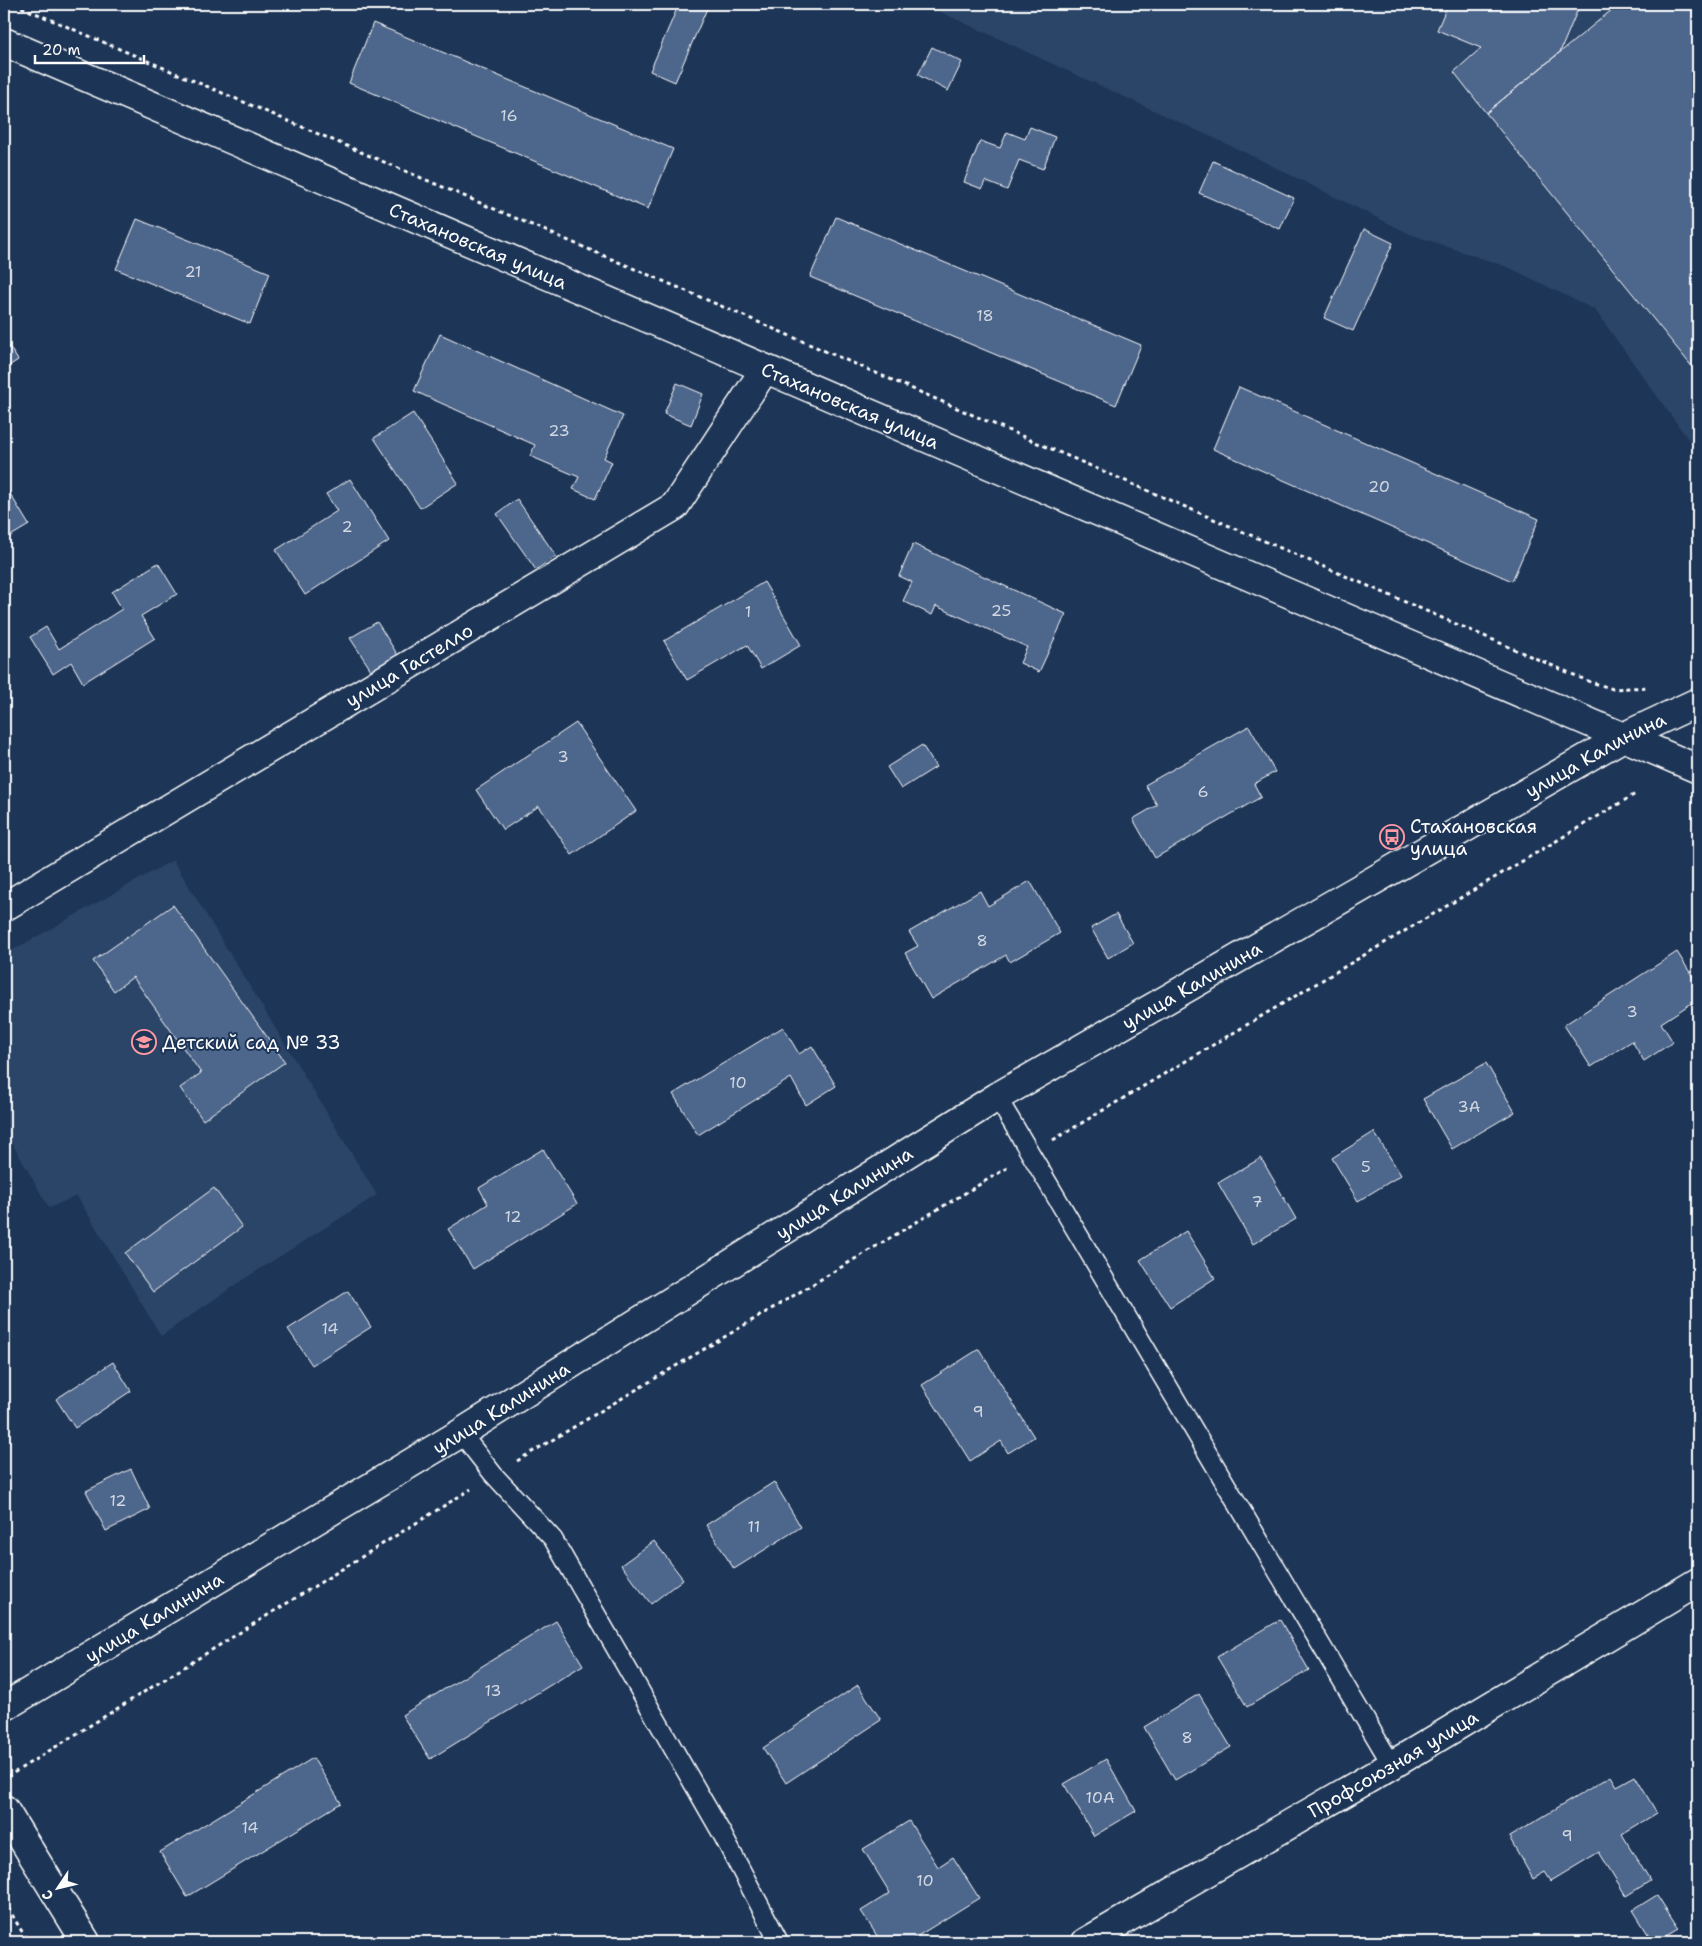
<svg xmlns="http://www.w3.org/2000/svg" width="1702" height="1946" viewBox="0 0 1702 1946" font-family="'Shantell Sans',sans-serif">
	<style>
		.built { fill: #2b4467 }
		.building { fill: #4d668c; stroke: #fff }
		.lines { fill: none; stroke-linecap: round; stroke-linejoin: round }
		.lane-casing { stroke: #fff; stroke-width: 21 }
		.street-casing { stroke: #fff; stroke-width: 31 }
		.secondary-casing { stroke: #fff; stroke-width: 31 }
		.path { stroke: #fff; stroke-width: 3; stroke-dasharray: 4 4; stroke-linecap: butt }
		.lane { stroke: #1d3557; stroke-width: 18 }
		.street { stroke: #1d3557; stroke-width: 28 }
		.secondary { stroke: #1d3557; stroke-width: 28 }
		.labels { text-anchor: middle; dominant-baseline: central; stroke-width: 4; stroke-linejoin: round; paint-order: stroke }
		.number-label { font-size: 16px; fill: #d2d9e2 }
		.street-label { font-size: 19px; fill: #fff; stroke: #1d3557 }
		.poi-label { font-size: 19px; fill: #fff; stroke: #1d3557; text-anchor: start }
	</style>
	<rect width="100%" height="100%" fill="#1d3557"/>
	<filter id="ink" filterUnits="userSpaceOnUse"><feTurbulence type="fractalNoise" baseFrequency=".02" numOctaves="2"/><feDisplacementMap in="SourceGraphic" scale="10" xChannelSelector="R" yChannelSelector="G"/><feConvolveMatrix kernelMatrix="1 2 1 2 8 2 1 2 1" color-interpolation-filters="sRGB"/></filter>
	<g filter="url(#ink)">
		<path class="built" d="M 923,4 L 1698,4 L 1698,453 L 1595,310 L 1510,268 L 1410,234 L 1246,153 Z
			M 173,860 L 377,1195 L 244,1279 L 161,1336 L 77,1196 L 49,1208 L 4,1129 L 4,955 Z"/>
		<path class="building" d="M 679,4 L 709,4 L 675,82 L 650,71 Z
			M 1448,4 L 1580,4 L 1560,52 L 1486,113 L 1454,72 L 1481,48 L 1437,30 Z
			M 1619,4 L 1698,4 L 1698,374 L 1486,113 Z
			M 373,23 L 673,149 L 648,209 L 349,83 Z
			M 932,47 L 962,62 L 948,91 L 918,75 Z
			M 1030,127 L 1055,137 L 1043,169 L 1019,160 L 1007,190 L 985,181 L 982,189 L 964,182 L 980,141 L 1000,148 L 1007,132 L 1025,139 Z
			M 1213,161 L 1294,198 L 1280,229 L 1199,193 Z
			M 836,217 L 1141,345 L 1116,405 L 810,277 Z
			M 137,219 L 270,273 L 250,324 L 116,269 Z
			M 1364,229 L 1393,243 L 1353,331 L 1324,318 Z
			M 440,334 L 623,416 L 604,458 L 612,462 L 595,499 L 573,489 L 579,477 L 530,456 L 535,445 L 414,391 Z
			M 6,342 L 18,360 L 4,369 L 4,343 Z
			M 677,383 L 703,394 L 691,425 L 664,414 Z
			M 1239,387 L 1539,519 L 1512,581 L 1213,449 Z
			M 413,413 L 458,483 L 420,508 L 374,438 Z
			M 350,479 L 389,541 L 305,595 L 276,550 L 337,511 L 326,494 Z
			M 6,487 L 29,525 L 4,540 L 4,488 Z
			M 517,499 L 556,556 L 536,570 L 497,514 Z
			M 913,544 L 1066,614 L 1039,672 L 1020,663 L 1027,647 L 936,606 L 932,615 L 903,601 L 912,582 L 899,576 Z
			M 158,563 L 177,594 L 141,616 L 155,638 L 83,683 L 71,662 L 53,674 L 30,637 L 46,627 L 59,649 L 122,609 L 112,592 Z
			M 764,582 L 801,645 L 761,669 L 747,645 L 687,680 L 664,641 Z
			M 377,622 L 399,657 L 373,673 L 350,638 Z
			M 576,723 L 636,811 L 572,855 L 539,806 L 503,830 L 476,790 Z
			M 1249,726 L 1275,772 L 1254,784 L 1261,797 L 1155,858 L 1133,819 L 1157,805 L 1145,785 Z
			M 922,745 L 936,767 L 901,789 L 887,767 Z
			M 1030,881 L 1060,933 L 1010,962 L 1006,955 L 931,999 L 905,953 L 918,946 L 909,932 L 980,891 L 988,906 Z
			M 173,905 L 285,1062 L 203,1120 L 180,1088 L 201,1073 L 133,977 L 114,991 L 93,961 Z
			M 1116,914 L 1133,943 L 1108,958 L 1091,928 Z
			M 1677,952 L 1698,985 L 1698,999 L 1661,1023 L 1673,1042 L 1644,1061 L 1632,1041 L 1591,1067 L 1564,1025 Z
			M 783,1027 L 799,1054 L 812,1046 L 836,1086 L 806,1105 L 791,1078 L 698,1135 L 673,1094 Z
			M 1486,1063 L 1515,1112 L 1452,1149 L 1423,1099 Z
			M 1374,1132 L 1401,1175 L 1358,1201 L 1332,1158 Z
			M 543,1149 L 577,1204 L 473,1269 L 448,1229 L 488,1204 L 479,1188 Z
			M 1261,1158 L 1296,1219 L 1253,1244 L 1218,1183 Z
			M 214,1188 L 242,1227 L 153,1292 L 125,1253 Z
			M 1186,1231 L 1215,1278 L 1170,1307 L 1140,1260 Z
			M 348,1291 L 371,1327 L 312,1365 L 288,1329 Z
			M 979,1349 L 1034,1437 L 1008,1453 L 1001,1441 L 970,1461 L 922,1385 Z
			M 113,1362 L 131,1391 L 75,1428 L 56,1399 Z
			M 131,1469 L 150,1509 L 106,1531 L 86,1491 Z
			M 774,1482 L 801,1527 L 734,1569 L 706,1525 Z
			M 654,1541 L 683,1579 L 651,1604 L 621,1565 Z
			M 1280,1620 L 1309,1670 L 1247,1707 L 1217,1657 Z
			M 556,1621 L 583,1665 L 430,1759 L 402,1715 Z
			M 858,1685 L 881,1720 L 786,1783 L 763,1748 Z
			M 1199,1694 L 1231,1747 L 1175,1780 L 1144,1727 Z
			M 313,1758 L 341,1803 L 187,1897 L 160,1852 Z
			M 1106,1759 L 1136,1811 L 1094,1836 L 1064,1784 Z
			M 1611,1776 L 1617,1786 L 1635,1776 L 1657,1813 L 1622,1834 L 1650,1881 L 1626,1896 L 1599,1852 L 1551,1881 L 1545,1872 L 1533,1879 L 1509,1837 Z
			M 909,1821 L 938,1867 L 953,1857 L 979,1898 L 908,1942 L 881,1942 L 861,1911 L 890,1893 L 863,1849 Z
			M 1657,1895 L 1679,1929 L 1657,1942 L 1653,1942 L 1633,1910 Z"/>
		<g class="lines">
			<defs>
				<path id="lane" d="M 997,1097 L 1392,1765
					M 461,1433 L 493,1474 L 553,1539 L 721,1832 L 779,1942"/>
				<g id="street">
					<path id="s1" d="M 4,42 L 1698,769"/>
					<path id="s2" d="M 4,907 L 675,506 L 765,369"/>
					<path id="s3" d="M 1086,1942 L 1392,1765 L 1698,1582"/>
				</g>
				<g id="secondary">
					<path id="s4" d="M 4,1707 L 461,1433 L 997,1097 L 1625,736 L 1698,702"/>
					<path d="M 4,1809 L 86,1942"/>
				</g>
			</defs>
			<use href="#lane" class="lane-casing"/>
			<use href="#street" class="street-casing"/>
			<use href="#secondary" class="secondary-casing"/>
			<path class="path" d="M 14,4 L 677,287 L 1588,681 L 1613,689 L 1649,687
				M 1053,1140 L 1637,793
				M 517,1461 L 1007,1168
				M 7,1777 L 471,1489
				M 4,1901 L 28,1942"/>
			<use href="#lane" class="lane"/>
			<use href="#street" class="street"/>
			<use href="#secondary" class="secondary"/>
		</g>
	</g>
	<defs>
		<symbol id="bus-ring" viewBox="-11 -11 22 22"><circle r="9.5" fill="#1d3557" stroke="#ff9aa2" stroke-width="1.5"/><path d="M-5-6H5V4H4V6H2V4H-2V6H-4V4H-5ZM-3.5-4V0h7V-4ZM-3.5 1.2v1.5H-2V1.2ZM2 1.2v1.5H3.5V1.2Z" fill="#ff9aa2"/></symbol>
		<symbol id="school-ring" viewBox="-11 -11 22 22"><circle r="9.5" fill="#1d3557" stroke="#ff9aa2" stroke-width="1.5"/><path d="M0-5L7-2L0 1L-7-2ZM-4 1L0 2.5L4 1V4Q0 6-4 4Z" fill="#ff9aa2"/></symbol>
	</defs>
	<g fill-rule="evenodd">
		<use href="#bus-ring" x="1378" y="823" width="28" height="28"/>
		<use href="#school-ring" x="130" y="1028" width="28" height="28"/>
	</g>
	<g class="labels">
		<g class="number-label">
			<text x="509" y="115">16</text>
			<text x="193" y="271">21</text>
			<text x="985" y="315">18</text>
			<text x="559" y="430">23</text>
			<text x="1379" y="486">20</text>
			<text x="347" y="526">2</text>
			<text x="1001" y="610">25</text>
			<text x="748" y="611">1</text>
			<text x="563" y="756">3</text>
			<text x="1203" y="791">6</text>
			<text x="982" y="940">8</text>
			<text x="1632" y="1011">3</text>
			<text x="738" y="1082">10</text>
			<text x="1469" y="1106">3А</text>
			<text x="1366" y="1166">5</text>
			<text x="1257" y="1201">7</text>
			<text x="513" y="1216">12</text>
			<text x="330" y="1328">14</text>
			<text x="978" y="1411">9</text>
			<text x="118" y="1500">12</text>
			<text x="754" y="1526">11</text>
			<text x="493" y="1690">13</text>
			<text x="1187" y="1737">8</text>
			<text x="1100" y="1797">10А</text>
			<text x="250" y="1827">14</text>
			<text x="1567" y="1835">9</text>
			<text x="925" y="1880">10</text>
		</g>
		<g class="street-label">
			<text stroke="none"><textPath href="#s1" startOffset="516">Стахановская улица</textPath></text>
			<text stroke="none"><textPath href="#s1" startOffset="921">Стахановская улица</textPath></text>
			<text stroke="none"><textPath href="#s2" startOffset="472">улица Гастелло</textPath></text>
			<text stroke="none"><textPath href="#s4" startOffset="1855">улица Калинина</textPath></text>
			<text stroke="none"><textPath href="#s4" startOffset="1390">улица Калинина</textPath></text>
			<text stroke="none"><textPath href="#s4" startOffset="985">улица Калинина</textPath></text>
			<text stroke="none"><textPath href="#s4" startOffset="580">улица Калинина</textPath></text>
			<text stroke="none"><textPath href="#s4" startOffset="175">улица Калинина</textPath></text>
			<text stroke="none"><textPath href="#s3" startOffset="355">Профсоюзная улица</textPath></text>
		</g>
		<g class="poi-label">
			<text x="1410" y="826">Стахановская<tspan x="1410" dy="22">улица</tspan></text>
			<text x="162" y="1042">Детский сад № 33</text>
		</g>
	</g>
	<rect width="1702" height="1946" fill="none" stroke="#1d3557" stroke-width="20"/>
	<rect x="10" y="10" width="1682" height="1926" fill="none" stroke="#fff" stroke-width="2" filter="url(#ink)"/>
	<g transform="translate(58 1888) rotate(235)" stroke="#1d3557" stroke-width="4" paint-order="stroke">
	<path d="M0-4L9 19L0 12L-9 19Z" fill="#ffffff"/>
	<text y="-8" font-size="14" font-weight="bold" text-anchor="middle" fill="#ffffff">С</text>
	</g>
	<path d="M35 55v8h109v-8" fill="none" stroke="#ffffff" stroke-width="2.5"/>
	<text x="42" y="55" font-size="15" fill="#ffffff" stroke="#1d3557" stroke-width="4" paint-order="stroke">20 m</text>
</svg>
